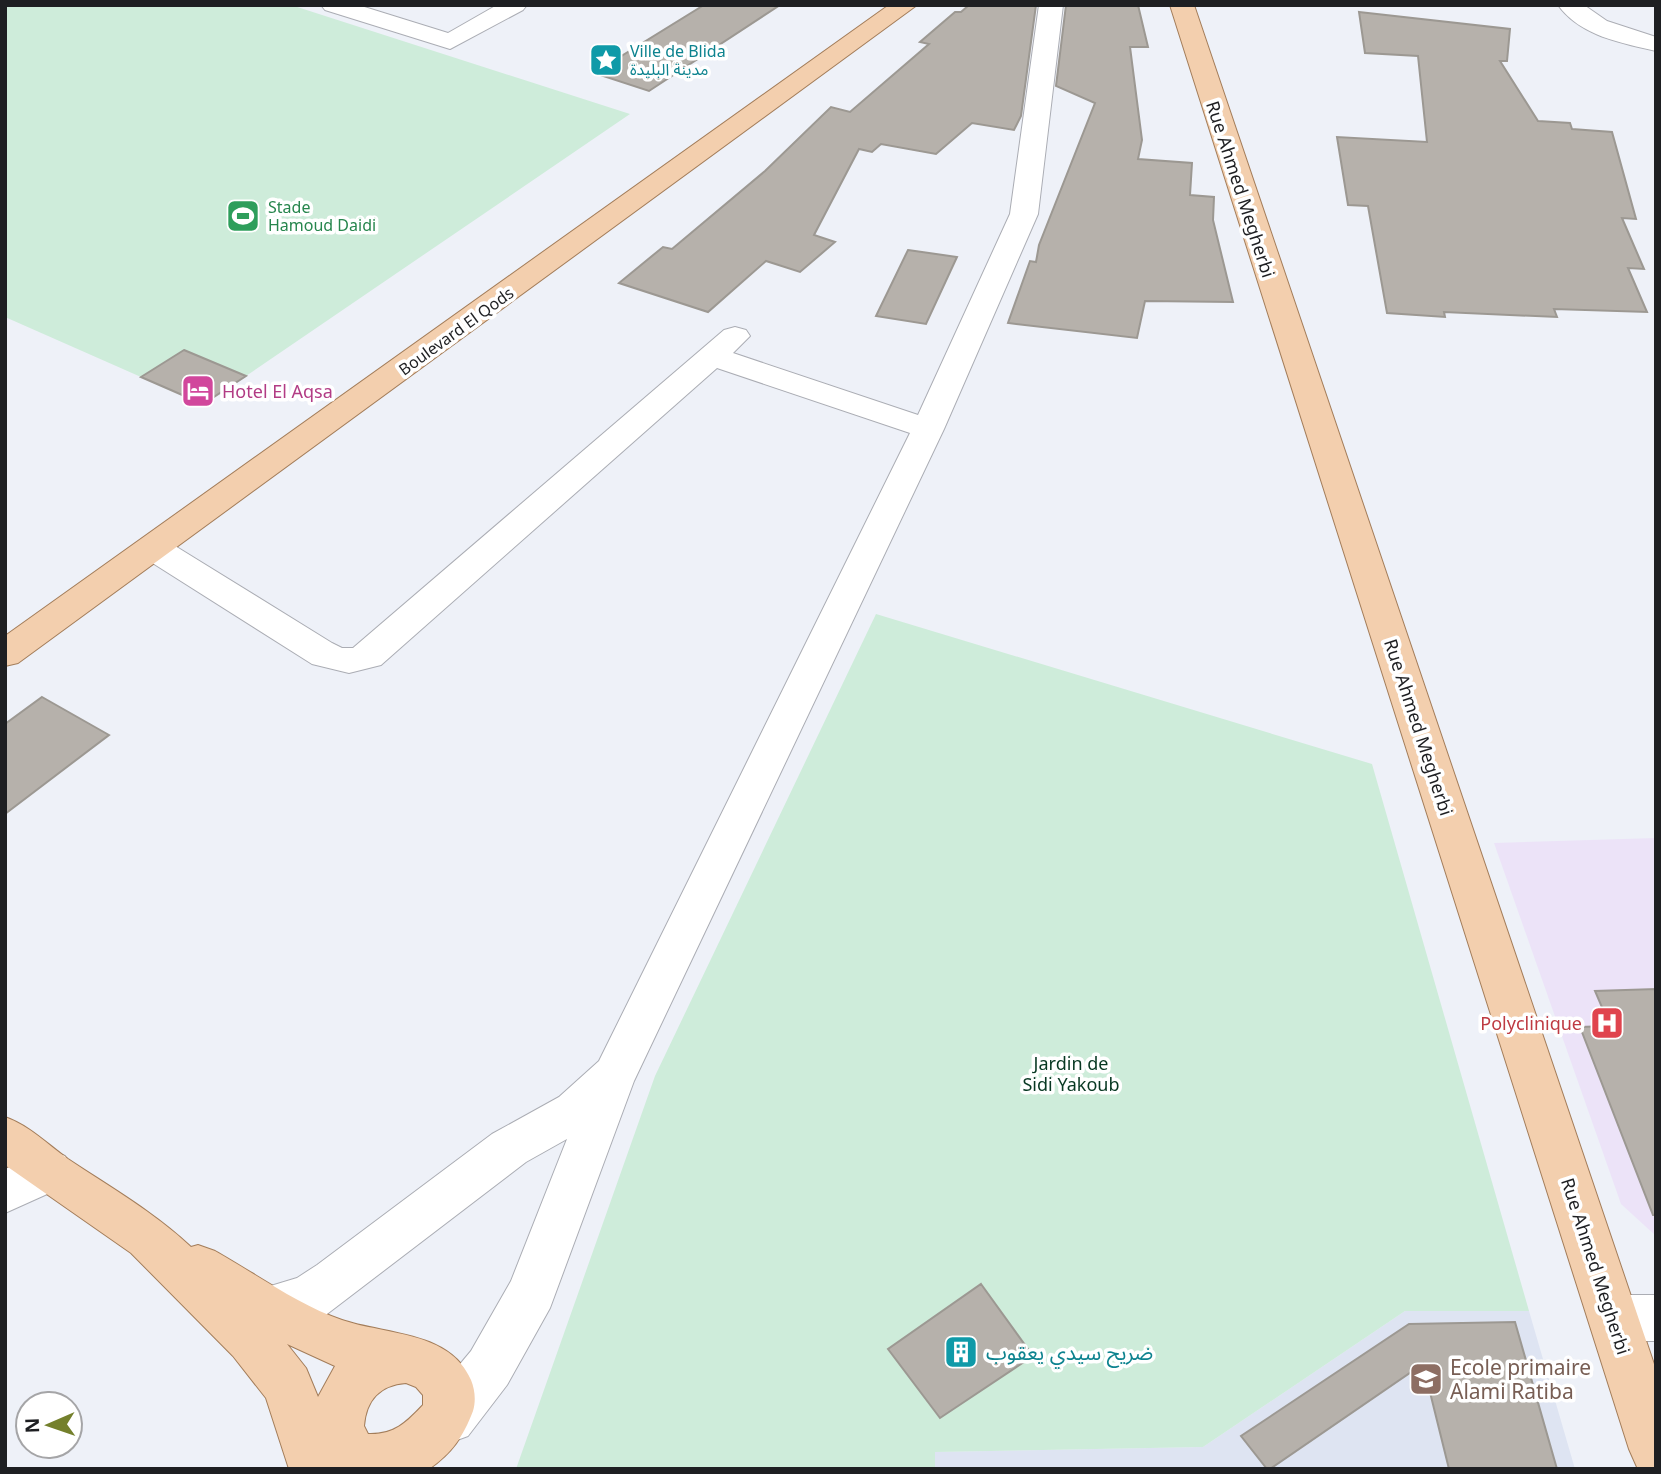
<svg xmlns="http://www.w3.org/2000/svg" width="1661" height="1474" viewBox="0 0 1661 1474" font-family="'Noto Sans','Noto Sans Arabic',sans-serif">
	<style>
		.built { fill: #dee4f2 }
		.medical { fill: #ece3f8 }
		.green { fill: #ceecda }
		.building { fill: #b6b1ab; stroke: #9c9892; stroke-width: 2 }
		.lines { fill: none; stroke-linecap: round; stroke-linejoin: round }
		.minor-casing { stroke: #abadb4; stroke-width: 2 }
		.major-casing { stroke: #a37d5a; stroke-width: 2 }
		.minor { fill: #fff; fill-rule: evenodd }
		.major { fill: #f3cfae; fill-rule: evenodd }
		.labels { text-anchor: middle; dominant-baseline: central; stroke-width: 7; stroke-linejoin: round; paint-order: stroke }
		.far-culture-label { font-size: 16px; fill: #0d838f; stroke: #fff; text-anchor: start }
		.far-leisure-label { font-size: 16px; fill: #27864d; stroke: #fff; text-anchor: start }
		.far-street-label { font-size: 16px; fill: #1e1f22; stroke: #fff }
		.street-label { font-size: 18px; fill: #1e1f22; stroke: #fff }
		.hotel-label { font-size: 18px; fill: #b23c85; stroke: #fff; text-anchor: start }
		.health-label { font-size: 18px; fill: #be3a42; stroke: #fff; text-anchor: end }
		.park-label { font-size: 18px; fill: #073822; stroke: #fff }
		.near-culture-label { font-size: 21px; fill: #0d838f; stroke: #fff; text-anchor: start }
		.near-education-label { font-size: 21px; fill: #785e54; stroke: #fff; text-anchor: start }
	</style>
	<rect width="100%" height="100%" fill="#eef1f8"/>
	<path class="built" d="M 1405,1311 L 1529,1311 L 1575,1469 L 935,1469 L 934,1452 L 1203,1447 Z"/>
	<path class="medical" d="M 1656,838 L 1656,1236 L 1621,1204 L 1494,843 Z"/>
	<path class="green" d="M 5,5 L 291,5 L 630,114 L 246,376 L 184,350 L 141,377 L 5,317 Z
		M 876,614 L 1372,764 L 1529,1311 L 1405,1311 L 1203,1447 L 935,1452 L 935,1469 L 516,1469 L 655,1076 Z"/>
	<path class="building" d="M 704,5 L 780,5 L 649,91 L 594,73 Z
		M 969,5 L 1036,5 L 1021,116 L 1014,130 L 972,123 L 936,154 L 881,144 L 872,152 L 859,149 L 814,235 L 835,242 L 800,272 L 766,261 L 708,312 L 619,283 L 663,247 L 672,249 L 765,171 L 831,107 L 850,112 L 929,44 L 920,42 L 955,12 L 961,12 Z
		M 1066,5 L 1138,5 L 1148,47 L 1130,47 L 1142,140 L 1138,159 L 1192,163 L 1190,195 L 1214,197 L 1213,220 L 1233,302 L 1145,301 L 1137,338 L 1008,323 L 1030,261 L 1036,262 L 1039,245 L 1095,103 L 1056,86 Z
		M 1359,12 L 1510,29 L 1507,61 L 1500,61 L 1538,121 L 1570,123 L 1572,129 L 1612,132 L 1636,219 L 1622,218 L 1644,269 L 1628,268 L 1647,312 L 1554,309 L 1557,317 L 1444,312 L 1445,317 L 1387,313 L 1368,206 L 1348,205 L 1337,137 L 1427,142 L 1418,56 L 1365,53 Z
		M 908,250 L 957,257 L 926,324 L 876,316 Z
		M 184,350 L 246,376 L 203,404 L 141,377 Z
		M 42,697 L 109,735 L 5,814 L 5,724 Z
		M 1656,989 L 1656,1215 L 1653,1215 L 1580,1027 L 1610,1026 L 1595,991 Z
		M 981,1284 L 1033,1356 L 940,1418 L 888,1349 Z
		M 1515,1322 L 1557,1469 L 1449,1469 L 1423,1364 L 1270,1469 L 1267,1469 L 1241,1436 L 1409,1324 Z"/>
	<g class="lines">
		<defs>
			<path id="minor" d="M 321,5 L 358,5 L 448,33 L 497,5 L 527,5 L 523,10 L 450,49 L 325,10 Z
				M 1039,5 L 1063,5 L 1038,214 L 944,429 L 634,1081 L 550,1308 L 507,1385 L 468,1436 L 449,1443 L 430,1436 L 423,1418 L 430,1400 L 471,1351 L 511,1281 L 567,1139 L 526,1162 L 327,1314 L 269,1331 L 251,1324 L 244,1308 L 251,1292 L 297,1278 L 317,1265 L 492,1134 L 559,1097 L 599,1061 L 910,433 L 717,368 L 381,665 L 349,673 L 312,664 L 143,557 L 138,549 L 143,541 L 155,538 L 167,541 L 332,643 L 342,648 L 353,648 L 724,330 L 735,327 L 746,330 L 750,336 L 733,353 L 918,415 L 1010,214 Z
				M 1558,5 L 1584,5 L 1607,21 L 1656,37 L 1656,51 C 1622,43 1580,36 1558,5 Z
				M 48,1150 L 65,1156 L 72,1171 L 65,1186 L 5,1213 L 5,1169 Z
				M 1614,1295 L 1656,1295 L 1656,1341 L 1614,1341 L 1596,1334 L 1589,1318 L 1596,1302 Z"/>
			<path id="major" d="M 889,5 L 917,5 L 18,663 L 5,666 L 5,636 Z
				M 1170,5 L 1194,5 L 1656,1370 L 1656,1469 L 1637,1467 L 1629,1449 Z
				M 5,1117 C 30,1126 47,1144 68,1159 C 110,1187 154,1212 191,1247 L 198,1245 L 215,1251 C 256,1274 298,1305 342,1320 C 386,1335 450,1331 471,1380 C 475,1390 476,1401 473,1411 C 463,1437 452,1453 429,1469 L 289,1469 L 266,1398 L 233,1356 L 131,1253 L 5,1165 ZM 287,1344 L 335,1366 L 318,1397 L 306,1368 ZM 406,1383 L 416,1387 L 423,1395 L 423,1405 C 406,1423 394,1435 368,1434 L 364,1426 C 366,1400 380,1385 406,1383 Z"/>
		</defs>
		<use href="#minor" class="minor-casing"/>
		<use href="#major" class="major-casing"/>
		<use href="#minor" class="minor"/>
		<use href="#major" class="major"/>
	</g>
	<defs>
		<symbol id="sight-square" viewBox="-11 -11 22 22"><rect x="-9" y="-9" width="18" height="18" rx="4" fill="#0f9aa8" stroke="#fff"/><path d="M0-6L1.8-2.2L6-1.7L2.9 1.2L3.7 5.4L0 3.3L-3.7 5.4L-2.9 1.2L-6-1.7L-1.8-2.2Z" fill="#fff"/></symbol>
		<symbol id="stadium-square" viewBox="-11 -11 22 22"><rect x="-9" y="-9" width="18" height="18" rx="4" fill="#2e9e5b" stroke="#fff"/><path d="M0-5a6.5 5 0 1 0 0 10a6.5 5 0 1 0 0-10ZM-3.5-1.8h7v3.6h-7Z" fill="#fff"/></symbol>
		<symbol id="hotel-square" viewBox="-11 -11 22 22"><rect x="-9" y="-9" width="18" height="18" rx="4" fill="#d1479c" stroke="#fff"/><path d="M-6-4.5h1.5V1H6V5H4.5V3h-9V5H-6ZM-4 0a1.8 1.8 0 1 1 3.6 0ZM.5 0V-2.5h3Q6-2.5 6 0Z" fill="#fff"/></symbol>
		<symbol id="hospital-square" viewBox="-11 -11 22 22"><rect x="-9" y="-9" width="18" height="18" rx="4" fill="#e0444e" stroke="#fff"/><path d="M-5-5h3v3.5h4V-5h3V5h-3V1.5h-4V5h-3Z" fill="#fff"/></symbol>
		<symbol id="building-square" viewBox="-11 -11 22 22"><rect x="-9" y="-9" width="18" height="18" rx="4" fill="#0f9aa8" stroke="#fff"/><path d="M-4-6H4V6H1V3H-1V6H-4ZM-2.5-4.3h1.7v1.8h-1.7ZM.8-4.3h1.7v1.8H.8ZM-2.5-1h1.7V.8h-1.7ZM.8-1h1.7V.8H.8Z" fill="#fff"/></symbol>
		<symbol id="school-square" viewBox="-11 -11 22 22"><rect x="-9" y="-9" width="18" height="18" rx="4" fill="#8d6e63" stroke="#fff"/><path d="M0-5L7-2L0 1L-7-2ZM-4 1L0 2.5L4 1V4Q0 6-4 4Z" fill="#fff"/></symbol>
	</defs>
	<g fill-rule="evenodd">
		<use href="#sight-square" x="587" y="41" width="38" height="38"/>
		<use href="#stadium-square" x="224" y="197" width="38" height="38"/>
		<use href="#hotel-square" x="179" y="372" width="38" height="38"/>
		<use href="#hospital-square" x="1588" y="1004" width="38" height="38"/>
		<use href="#building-square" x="942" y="1333" width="38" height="38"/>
		<use href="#school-square" x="1407" y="1360" width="38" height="38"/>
	</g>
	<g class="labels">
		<g class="far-culture-label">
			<text x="630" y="51">Ville de Blida<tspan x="630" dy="18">مدينة البليدة</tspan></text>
		</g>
		<g class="far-leisure-label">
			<text x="268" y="207">Stade<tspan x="268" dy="18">Hamoud Daidi</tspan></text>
		</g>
		<g class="far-street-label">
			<text transform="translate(456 331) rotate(-36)">Boulevard El Qods</text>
		</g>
		<g class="street-label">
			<text transform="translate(1241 189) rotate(72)">Rue Ahmed Megherbi</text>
			<text transform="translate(1419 727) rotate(72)">Rue Ahmed Megherbi</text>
			<text transform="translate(1596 1266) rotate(72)">Rue Ahmed Megherbi</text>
		</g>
		<g class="hotel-label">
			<text x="222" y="391">Hotel El Aqsa</text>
		</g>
		<g class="health-label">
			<text x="1582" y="1023">Polyclinique</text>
		</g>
		<g class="park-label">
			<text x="1071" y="1063">Jardin de<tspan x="1071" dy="21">Sidi Yakoub</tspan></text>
		</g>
		<g class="near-culture-label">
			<text x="986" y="1352">ضريح سيدي يعقوب</text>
		</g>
		<g class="near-education-label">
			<text x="1450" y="1367">Ecole primaire<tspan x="1450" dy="24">Alami Ratiba</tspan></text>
		</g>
	</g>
	<rect width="1661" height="1474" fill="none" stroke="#1e1f22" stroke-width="14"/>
	<g transform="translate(49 1425) rotate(268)"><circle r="33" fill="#ffffff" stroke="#a5a5a7" stroke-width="2"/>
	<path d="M0-5L12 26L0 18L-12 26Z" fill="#74802c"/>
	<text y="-10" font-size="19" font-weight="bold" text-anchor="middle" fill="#1e1f22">N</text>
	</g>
</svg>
